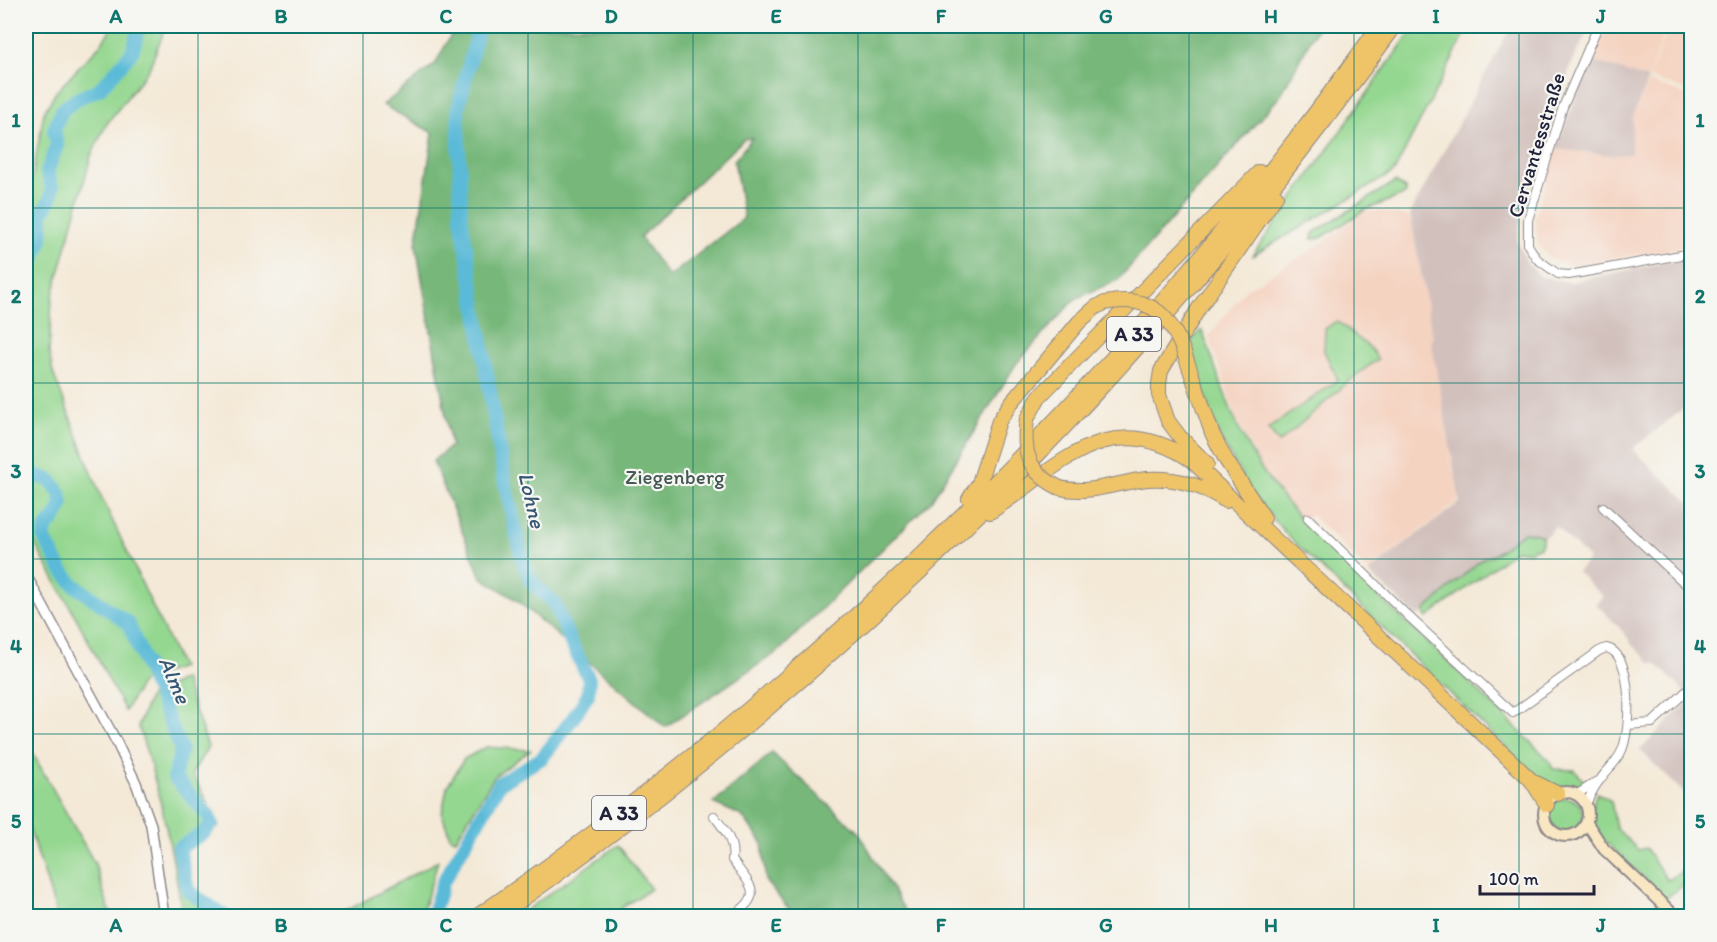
<svg xmlns="http://www.w3.org/2000/svg" width="1717" height="942" viewBox="0 0 1717 942" font-family="Itim,sans-serif">
	<style>
		.built { fill: #f5d3c1 }
		.industrial { fill: #d1c0bc }
		.green { fill: #94d790; stroke: #5b7c66; stroke-width: 1.5 }
		.forest { fill: #77b87a; stroke: #4c6d5a; stroke-width: 1.5; fill-rule: evenodd }
		.lines { fill: none; stroke-linecap: round; stroke-linejoin: round }
		.river { stroke: #5abad8; stroke-width: 14 }
		.minor-casing { stroke: #8b8689; stroke-width: 10 }
		.tertiary-casing { stroke: #8b8689; stroke-width: 12 }
		.secondary-casing { stroke: #8b8689; stroke-width: 14 }
		.motorway-casing { stroke: #8b8689; stroke-width: 16 }
		.minor { stroke: #fff; stroke-width: 8 }
		.tertiary { stroke: #fff; stroke-width: 9 }
		.secondary { stroke: #f9e7c3; stroke-width: 10 }
		.motorway { stroke: #efc469; stroke-width: 14 }
		.motorway-bridge-casing { stroke: #8b8689; stroke-width: 16; stroke-linecap: butt }
		.motorway-bridge { stroke: #efc469; stroke-width: 14 }
		.grid { fill: none; stroke: #0f766e; stroke-width: 1.5; stroke-opacity: 0.55 }
		.labels { text-anchor: middle; dominant-baseline: central; stroke-width: 4.5; stroke-linejoin: round; paint-order: stroke }
		.shield { fill: #f6f6f2; stroke: #626272; stroke-width: 1.5 }
		.shield-label { font-size: 20px; font-weight: bold; fill: #22223b }
		.street-label { font-size: 21px; fill: #22223b; stroke: #f6f6f2 }
		.park-label { font-size: 21px; fill: #445854; stroke: #f6f6f2 }
		.water-label { font-size: 22px; font-style: italic; fill: #365772; stroke: #f6f6f2 }
		.neatline { fill: none; stroke: #0f766e; stroke-width: 2 }
		.grid-label { font-size: 20px; text-anchor: middle; font-weight: bold; fill: #0f766e }
	</style>
	<rect width="100%" height="100%" fill="#f6f6f2"/>
	<filter id="ink" filterUnits="userSpaceOnUse"><feTurbulence type="fractalNoise" baseFrequency=".0167" numOctaves="2"/><feDisplacementMap in="SourceGraphic" scale="12" xChannelSelector="R" yChannelSelector="G"/><feConvolveMatrix kernelMatrix="1 2 1 2 8 2 1 2 1" color-interpolation-filters="sRGB"/></filter>
	<filter id="wash" filterUnits="userSpaceOnUse"><feTurbulence type="fractalNoise" baseFrequency=".008" numOctaves="4" result="noise"/><feDisplacementMap in="SourceGraphic" scale="24" xChannelSelector="R" yChannelSelector="G"/><feGaussianBlur stdDeviation="1.35" result="paint"/><feColorMatrix in="noise" values="0 0 0 0 0 0 0 0 0 0 0 0 0 0 0 0 0 1.4 0 .05"/><feComposite in="paint" operator="in"/></filter>
	<g filter="url(#wash)">
		<rect width="100%" height="100%" fill="#f4e9d7"/>
		<path class="built" d="M 1607,26 L 1667,26 L 1648,79 L 1590,60 Z
			M 1669,26 L 1691,26 L 1691,92 L 1649,78 Z
			M 1648,82 L 1691,96 L 1691,246 L 1573,265 L 1552,260 L 1538,246 L 1535,219 L 1556,149 L 1611,155 L 1631,154 L 1633,117 Z
			M 1380,210 L 1410,217 L 1433,339 L 1431,340 L 1459,501 L 1368,571 L 1312,515 L 1304,521 L 1285,500 L 1258,463 L 1236,418 L 1209,336 L 1245,290 L 1320,245 L 1364,212 Z"/>
		<path class="industrial" d="M 1511,26 L 1590,26 L 1571,65 L 1539,155 L 1521,219 L 1517,241 L 1527,263 L 1541,277 L 1570,282 L 1686,258 L 1691,259 L 1691,403 L 1632,449 L 1691,504 L 1691,698 L 1655,663 L 1652,664 L 1630,643 L 1631,641 L 1617,625 L 1596,604 L 1603,597 L 1577,572 L 1589,559 L 1555,526 L 1542,540 L 1538,534 L 1524,532 L 1492,556 L 1485,557 L 1417,617 L 1368,572 L 1460,502 L 1431,340 L 1433,339 L 1410,214 Z
			M 1590,60 L 1648,79 L 1633,117 L 1631,154 L 1611,155 L 1556,149 Z
			M 1691,699 L 1691,800 L 1640,750 Z"/>
		<path class="green" d="M 113,26 L 166,26 L 149,69 L 106,125 L 91,156 L 52,299 L 49,352 L 53,373 L 100,494 L 181,667 L 142,682 L 125,711 L 79,623 L 26,528 L 26,211 L 44,112 L 56,92 L 101,44 Z
			M 1415,26 L 1469,26 L 1394,172 L 1252,256 Z
			M 1395,182 L 1405,188 L 1406,194 L 1365,210 L 1321,238 L 1312,239 L 1313,233 Z
			M 1337,321 L 1370,348 L 1378,359 L 1355,376 L 1279,443 L 1268,429 L 1338,380 L 1324,351 L 1325,329 Z
			M 1202,330 C 1219,376 1232,424 1259,465 C 1296,523 1354,573 1405,621 C 1454,666 1501,713 1549,760 L 1553,769 L 1575,770 L 1586,784 C 1561,795 1547,784 1528,769 L 1287,535 L 1253,495 L 1218,434 L 1188,344 Z
			M 1524,532 L 1538,534 L 1542,537 L 1542,543 L 1539,548 L 1533,548 L 1531,552 L 1516,550 L 1427,618 L 1423,612 L 1483,558 L 1492,556 Z
			M 184,679 L 208,747 L 192,773 L 219,826 L 184,850 L 195,893 L 229,916 L 183,916 C 172,852 160,788 138,726 L 150,696 Z
			M 26,730 L 31,741 L 32,752 L 95,864 L 111,916 L 57,916 L 46,879 L 26,819 Z
			M 486,747 L 530,750 L 494,777 L 456,839 L 450,837 L 442,814 L 447,787 L 464,759 Z
			M 1597,793 L 1611,801 L 1616,828 L 1638,850 L 1646,848 L 1667,880 L 1691,867 L 1691,879 L 1665,899 L 1603,839 C 1593,826 1589,808 1597,793 Z
			M1549 815a17 17 0 1 1 34 0a17 17 0 1 1-34 0Z
			M 618,845 L 651,889 L 621,908 L 625,916 L 518,916 Z
			M 438,861 L 421,916 L 337,916 Z"/>
		<path class="forest" d="M 456,26 L 1318,26 L 1280,96 L 1118,280 L 1075,299 L 1016,364 L 931,501 L 779,651 L 665,727 L 515,599 L 481,577 L 433,461 L 451,446 L 416,245 L 433,133 L 383,105 L 435,64 ZM 752,138 L 734,161 L 744,218 L 669,277 L 640,237 L 744,139 Z
			M 772,753 L 859,833 L 908,916 L 795,916 L 766,882 L 762,842 L 742,816 L 713,803 Z"/>
		<g class="lines">
			<path class="river" d="M 26,280 L 42,238 L 42,213 L 51,199 L 52,187 L 47,172 L 57,145 L 54,130 L 62,110 L 77,99 L 99,89 L 108,80 L 132,52 L 136,39 L 138,26
				M 26,472 L 50,480 L 60,493 L 62,505 L 55,518 L 46,528 L 44,538 L 62,571 L 74,585 L 128,623 L 181,749 L 174,777 L 208,815 L 212,823 L 205,832 L 179,848 L 188,891 L 225,916
				M 432,916 L 443,882 L 500,783 L 542,758 L 573,718 L 588,695 L 589,679 L 571,643 L 554,603 L 530,580 L 522,558 L 505,483 L 461,216 L 458,108 L 479,26"/>
		</g>
	</g>
	<g filter="url(#ink)">
		<g class="lines">
			<defs>
				<path id="minor" d="M 1598,26 L 1563,107 L 1528,220 L 1528,245 L 1537,259 L 1558,274 L 1569,275 L 1692,253
					M 1603,507 L 1692,590
					M 1308,518 L 1406,614 L 1513,713 L 1599,651 L 1606,648 C 1634,652 1631,730 1622,750 C 1617,763 1607,769 1600,780 C 1594,787 1590,796 1586,804
					M 1628,725 L 1652,723 L 1692,686
					M 1576,795 L 1596,782
					M 714,816 C 725,830 735,842 732,860 C 751,886 765,895 732,916"/>
				<path id="tertiary" d="M 26,575 L 116,741 L 136,783 L 151,825 L 164,916"/>
				<path id="secondary" d="M1544 814a22 22 0 1 1 44 0a22 22 0 1 1-44 0Z
					M 1587,823 L 1604,849 L 1675,916"/>
				<path id="motorway" d="M 1187,361 L 1212,433 L 1226,460 L 1264,518
					M 1027,419 L 1039,397 L 1259,172
					M 1207,464 L 1180,437 L 1168,421 L 1159,395 L 1159,384 L 1161,371 L 1199,308 L 1276,196
					M 1060,488 C 1090,495 1118,482 1147,479 C 1175,477 1203,486 1226,501
					M 969,499 L 979,483 L 999,421 L 1011,403 L 1079,322 L 1096,307 L 1105,303
					M 990,512 C 1059,468 1107,404 1191,460 C 1304,568 1419,673 1531,780 L 1547,805
					M 1536,783 L 1558,794
					M 477,916 C 827,675 1133,371 1379,26
					M 499,916 C 846,674 1148,370 1395,26"/>
			</defs>
			<use href="#minor" class="minor-casing"/>
			<use href="#tertiary" class="tertiary-casing"/>
			<use href="#secondary" class="secondary-casing"/>
			<use href="#motorway" class="motorway-casing"/>
			<use href="#minor" class="minor"/>
			<use href="#tertiary" class="tertiary"/>
			<use href="#secondary" class="secondary"/>
			<use href="#motorway" class="motorway"/>
			<defs>
				<path id="motorway-bridge" d="M 1105,303 C 1154,293 1173,319 1187,361
					M 1027,419 C 1022,452 1028,473 1060,488"/>
			</defs>
			<use href="#motorway-bridge" class="motorway-bridge-casing"/>
			<use href="#motorway-bridge" class="motorway-bridge"/>
		</g>
	</g>
	<path class="grid" d="M 198,26 L 198,916M 363,26 L 363,916M 528,26 L 528,916M 693,26 L 693,916M 858,26 L 858,916M 1024,26 L 1024,916M 1189,26 L 1189,916M 1354,26 L 1354,916M 1519,26 L 1519,916M 26,208 L 1692,208M 26,383 L 1692,383M 26,559 L 1692,559M 26,734 L 1692,734"/>
	<g class="labels">
		<g class="shield">
			<rect x="1107" y="317" width="54" height="34" rx="4.5"/>
			<rect x="592" y="796" width="54" height="34" rx="4.5"/>
		</g>
		<g class="shield-label">
			<text x="1134" y="334">A 33</text>
			<text x="619" y="813">A 33</text>
		</g>
		<g class="street-label">
			<text transform="translate(1536 145) rotate(-73)">Cervantesstraße</text>
		</g>
		<g class="park-label">
			<text x="675" y="476">Ziegenberg</text>
		</g>
		<g class="water-label">
			<text transform="translate(532 500) rotate(77)">Lohne</text>
			<text transform="translate(175 680) rotate(67)">Alme</text>
		</g>
	</g>
	<rect width="1717" height="942" fill="none" stroke="#f6f6f2" stroke-width="66"/>
	<path d="M1480 885v9h114v-9" fill="none" stroke="#22223b" stroke-width="3"/>
	<text x="1489" y="885" font-size="18" fill="#22223b" stroke="#f6f6f2" stroke-width="4.5" paint-order="stroke">100 m</text>
	<rect x="33" y="33" width="1651" height="876" class="neatline"/>
	<g class="grid-label">
		<text x="116" y="23">A</text>
		<text x="281" y="23">B</text>
		<text x="446" y="23">C</text>
		<text x="611" y="23">D</text>
		<text x="776" y="23">E</text>
		<text x="941" y="23">F</text>
		<text x="1106" y="23">G</text>
		<text x="1271" y="23">H</text>
		<text x="1436" y="23">I</text>
		<text x="1601" y="23">J</text>
		<text x="16" y="127">1</text>
		<text x="1700" y="127">1</text>
		<text x="16" y="303">2</text>
		<text x="1700" y="303">2</text>
		<text x="16" y="478">3</text>
		<text x="1700" y="478">3</text>
		<text x="16" y="653">4</text>
		<text x="1700" y="653">4</text>
		<text x="16" y="828">5</text>
		<text x="1700" y="828">5</text>
		<text x="116" y="932">A</text>
		<text x="281" y="932">B</text>
		<text x="446" y="932">C</text>
		<text x="611" y="932">D</text>
		<text x="776" y="932">E</text>
		<text x="941" y="932">F</text>
		<text x="1106" y="932">G</text>
		<text x="1271" y="932">H</text>
		<text x="1436" y="932">I</text>
		<text x="1601" y="932">J</text>
	</g>
</svg>
